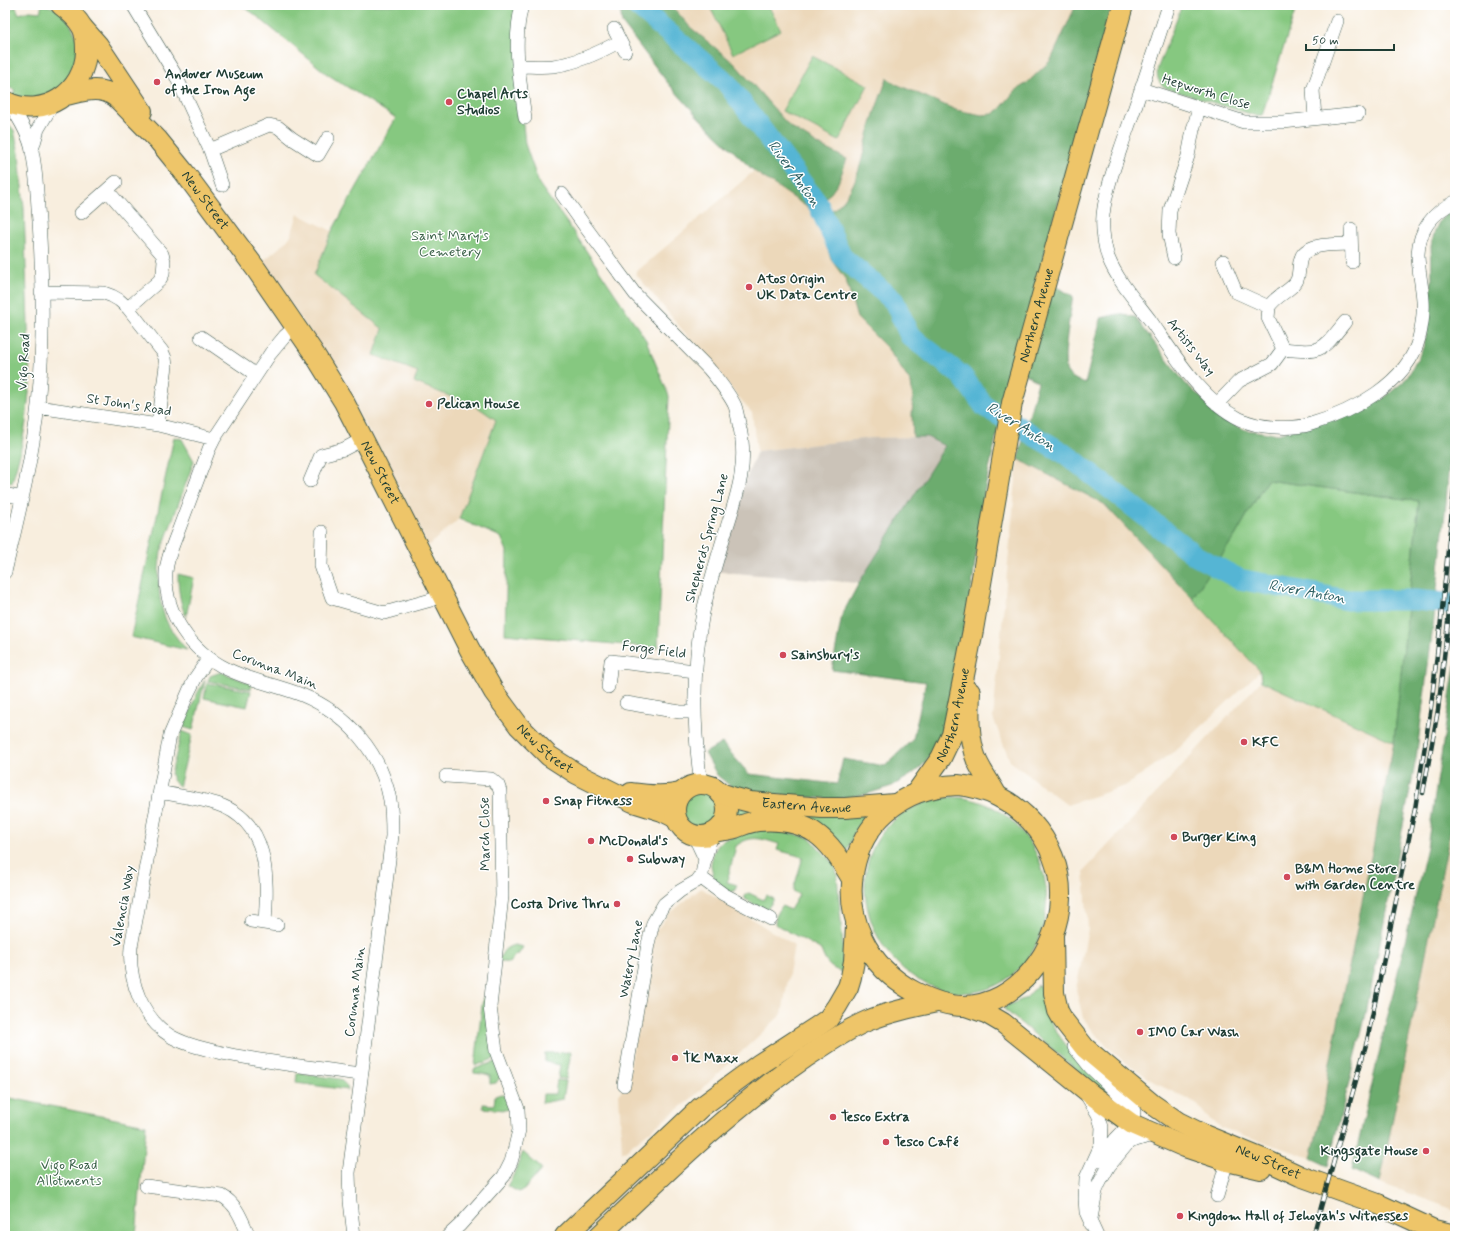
<svg xmlns="http://www.w3.org/2000/svg" width="1460" height="1241" viewBox="0 0 1460 1241" font-family="Mynerve,sans-serif">
	<style>
		.built { fill: #ecd8ba }
		.industrial { fill: #cbc3b8 }
		.green { fill: #86c880; stroke: #52825a }
		.forest { fill: #6cac6e; stroke: #467451 }
		.lines { fill: none; stroke-linecap: round; stroke-linejoin: round }
		.river { stroke: #55b5d4; stroke-width: 21 }
		.minor-casing { stroke: #40584e; stroke-width: 14 }
		.primary-casing { stroke: #40584e; stroke-width: 22 }
		.minor { stroke: #fff; stroke-width: 13 }
		.primary { stroke: #eec569; stroke-width: 20 }
		.rail-casing { stroke: #1f3d34; stroke-width: 4.5 }
		.rail { stroke: #fff; stroke-width: 3; stroke-dasharray: 9; stroke-linecap: butt }
		.poi-dot { fill: #d1495b; stroke: #fff; stroke-width: 1.5 }
		.labels { text-anchor: middle; dominant-baseline: central; stroke-width: 3; stroke-linejoin: round; paint-order: stroke }
		.poi-label { font-size: 14px; font-weight: bold; fill: #1f3d34; stroke: #fff; text-anchor: start }
		.street-label { font-size: 14px; fill: #1f3d34; stroke: #fff }
		.park-label { font-size: 14px; fill: #396047; stroke: #fff }
		.water-label { font-size: 15px; font-style: italic; fill: #2f6164; stroke: #fff }
	</style>
	<rect width="100%" height="100%" fill="#fff"/>
	<filter id="ink" filterUnits="userSpaceOnUse"><feTurbulence type="fractalNoise" baseFrequency=".025" numOctaves="2"/><feDisplacementMap in="SourceGraphic" scale="8" xChannelSelector="R" yChannelSelector="G"/><feConvolveMatrix kernelMatrix="1 2 1 2 8 2 1 2 1" color-interpolation-filters="sRGB"/></filter>
	<filter id="wash" filterUnits="userSpaceOnUse"><feTurbulence type="fractalNoise" baseFrequency=".012" numOctaves="4" result="noise"/><feDisplacementMap in="SourceGraphic" scale="16" xChannelSelector="R" yChannelSelector="G"/><feGaussianBlur stdDeviation="0.9" result="paint"/><feColorMatrix in="noise" values="0 0 0 0 0 0 0 0 0 0 0 0 0 0 0 0 0 1.4 0 .05"/><feComposite in="paint" operator="in"/></filter>
	<g filter="url(#wash)">
		<rect width="100%" height="100%" fill="#f8eede"/>
		<path class="built" d="M 671,5 L 1094,5 L 945,446 L 927,437 L 871,438 L 757,451 L 752,413 L 635,273 L 754,171 L 786,133 Z
			M 298,214 L 332,231 L 314,275 L 383,329 L 374,355 L 418,372 L 414,382 L 479,408 L 496,420 L 459,519 L 428,546 L 386,462 L 331,364 L 262,262 L 286,242 L 291,235 Z
			M 1018,459 L 1104,504 L 1260,671 L 1179,748 L 1125,786 L 1067,805 L 1010,761 L 993,718 Z
			M 1261,681 L 1394,742 L 1329,1068 L 1325,1099 L 1311,1158 L 1222,1128 L 1207,1117 L 1196,1103 L 1157,1084 L 1122,1060 L 1098,1037 L 1083,1018 L 1076,989 L 1088,929 L 1084,871 Z
			M 1455,808 L 1455,1210 L 1380,1183 Z
			M 701,888 L 794,945 L 782,1014 L 692,1098 L 622,1153 L 619,1093 L 627,1086 L 652,936 L 669,914 Z"/>
		<path class="industrial" d="M 927,437 L 945,446 L 859,583 L 710,571 L 757,451 L 871,438 Z"/>
		<path class="green" d="M 42,5 C 66,7 72,27 80,45 L 65,88 L 36,100 L 12,96 L 15,90 L 5,86 L 5,13 L 9,9 L 16,7 L 19,14 L 30,11 L 40,12 Z
			M 240,5 L 520,5 L 520,96 L 525,144 L 539,184 L 575,234 L 646,340 L 669,396 L 658,648 L 505,634 L 507,551 L 501,537 L 459,519 L 496,420 L 479,408 L 414,382 L 418,372 L 374,355 L 383,329 L 314,275 L 332,231 L 396,118 L 327,74 L 253,13 Z
			M 709,5 L 768,5 L 781,30 L 733,54 Z
			M 1182,5 L 1238,5 L 1251,9 L 1253,5 L 1297,5 L 1262,115 L 1254,115 L 1168,89 C 1158,84 1156,77 1158,67 Z
			M 812,56 L 868,85 L 839,141 L 782,111 Z
			M 5,120 L 14,130 L 19,153 L 24,209 L 30,383 L 26,422 L 20,453 L 12,483 L 5,481 Z
			M 174,437 L 182,439 L 194,461 L 161,552 C 157,577 157,605 170,628 C 175,636 181,643 187,650 L 131,637 Z
			M 1267,480 L 1419,501 L 1394,742 L 1261,681 L 1260,671 L 1192,598 L 1235,536 Z
			M 178,574 L 194,578 L 186,617 C 180,603 178,589 178,574 Z
			M 221,672 L 252,684 L 251,689 L 208,681 L 210,676 Z
			M 205,680 L 193,730 L 183,727 L 198,692 Z
			M 207,683 L 251,691 L 247,707 L 204,698 Z
			M 182,731 L 192,735 L 179,787 L 173,780 L 171,774 Z
			M681 810a20 20 0 1 1 40 0a20 20 0 1 1-40 0Z
			M 952,797 C 976,798 997,806 1014,823 C 1032,841 1044,864 1046,890 C 1051,948 1008,1003 946,991 C 920,985 896,967 882,944 C 843,879 873,804 952,797 Z
			M 732,807 L 864,816 L 854,834 L 846,852 L 834,840 L 732,819 Z
			M 766,827 L 810,838 L 835,866 L 837,875 L 843,946 L 842,972 C 836,970 829,967 826,961 C 823,957 823,953 820,949 L 775,924 L 776,916 L 782,906 L 790,910 L 799,895 L 793,891 L 803,857 L 777,850 L 779,844 C 762,839 751,834 736,846 L 727,882 L 737,885 L 735,890 L 732,892 L 728,892 L 714,879 L 711,865 L 713,853 L 719,844 L 724,840 Z
			M 749,893 L 763,900 L 766,895 L 774,899 L 766,911 L 745,899 L 745,896 Z
			M 514,945 L 523,947 L 518,955 L 516,954 L 509,963 L 499,961 C 502,952 504,948 514,945 Z
			M 1038,985 L 1041,987 C 1044,1032 1081,1061 1111,1091 L 1107,1095 L 1004,1009 L 1006,1006 L 1026,998 Z
			M 483,997 L 488,997 L 496,1058 L 475,1066 Z
			M 571,1052 L 566,1079 L 558,1078 L 560,1065 L 545,1062 L 545,1053 Z
			M 498,1061 L 501,1076 L 496,1083 L 490,1084 L 490,1075 L 474,1073 L 474,1069 Z
			M 297,1073 L 340,1079 L 347,1086 L 348,1090 L 296,1083 Z
			M 557,1080 L 566,1081 L 563,1099 L 542,1103 L 543,1094 L 555,1094 Z
			M 501,1094 L 508,1097 L 513,1108 L 505,1110 L 483,1108 L 483,1104 L 494,1105 L 495,1096 Z
			M 5,1097 L 146,1125 L 136,1236 L 5,1236 Z
			M 523,1152 L 542,1169 L 524,1190 L 519,1192 L 507,1186 L 513,1176 Z"/>
		<path class="forest" d="M 620,5 L 671,5 L 690,27 L 735,64 L 790,127 L 824,148 L 847,159 L 838,183 L 831,193 L 810,209 L 754,171 L 700,119 L 667,82 L 622,23 Z
			M 1076,5 L 1112,5 L 1043,260 L 1040,278 L 1073,296 C 1071,310 1061,361 1067,372 C 1071,378 1079,381 1085,384 L 1101,318 L 1118,314 L 1135,317 L 1185,383 L 1225,419 L 1234,425 L 1246,430 L 1278,434 L 1366,406 L 1385,397 L 1403,382 L 1411,371 L 1423,348 L 1427,332 L 1432,279 L 1431,246 L 1435,230 L 1440,220 L 1448,213 L 1455,211 L 1455,375 L 1446,503 L 1434,618 L 1416,759 L 1366,1014 L 1328,1166 L 1311,1158 L 1325,1099 L 1329,1068 L 1394,742 L 1419,501 L 1267,480 L 1235,536 L 1192,598 L 1104,504 L 1018,459 L 1038,382 L 1012,365 L 984,493 L 972,586 L 947,722 L 937,745 L 930,757 L 921,767 L 911,775 L 892,786 L 867,794 L 834,799 L 747,793 L 730,786 L 724,781 L 717,775 L 705,753 L 722,743 L 749,774 L 837,784 L 843,759 L 885,766 L 913,739 L 926,682 L 832,670 L 842,615 L 859,583 L 945,446 L 927,437 L 913,437 L 912,415 L 913,399 L 911,383 L 888,349 L 857,318 L 846,280 L 832,261 L 816,217 C 821,215 826,214 831,211 C 859,193 862,154 871,124 C 875,109 882,94 887,78 L 896,84 L 956,110 L 982,115 L 993,114 L 1000,109 L 1015,91 L 1027,83 L 1051,60 Z
			M 1455,665 L 1455,808 L 1380,1183 L 1352,1170 L 1427,847 Z"/>
		<g class="lines">
			<path class="river" d="M 636,5 L 726,82 L 818,204 L 842,257 L 894,301 L 910,336 L 962,376 L 985,407 L 1067,455 L 1196,556 L 1239,579 L 1347,600 L 1415,600 L 1455,604"/>
		</g>
	</g>
	<g filter="url(#ink)">
		<g class="lines">
			<defs>
				<path id="minor" d="M 133,5 L 176,76 L 210,150 L 222,185
					M 522,5 C 512,43 520,80 525,118
					M 1169,5 C 1155,48 1141,91 1126,133 C 1117,160 1106,187 1103,215 C 1102,228 1104,244 1108,257 C 1117,280 1135,300 1150,320 C 1174,354 1202,401 1240,419 C 1257,428 1292,430 1311,424 C 1352,412 1408,383 1419,338 C 1422,326 1424,313 1423,300 C 1422,285 1418,269 1418,254 C 1419,230 1433,212 1455,202
					M 614,29 L 625,51
					M 518,66 C 530,66 542,67 553,66 C 577,63 599,53 620,41
					M 1141,89 L 1244,122 L 1283,122 L 1358,114
					M 1315,118 L 1313,90 L 1337,21
					M 32,150 L 38,129 L 54,102
					M 210,150 L 269,125 L 278,127 L 293,139 L 318,155 L 328,138
					M 107,190 L 116,182
					M 562,194 L 584,225 L 635,294 L 709,369 C 718,380 729,393 735,406 C 737,412 738,418 739,424 C 749,463 737,496 725,533 C 717,559 709,585 703,612 C 692,669 693,727 701,784
					M 81,213 L 107,190 L 162,254 L 164,261 L 163,274 L 159,281 L 128,308
					M 1351,229 L 1352,262
					M 1174,258 L 1169,234 L 1170,210 L 1188,156 L 1193,130 L 1199,108
					M 41,292 L 104,293 L 112,296 L 119,300 L 128,308 L 162,351 L 165,358 L 166,366 L 158,425
					M 1269,307 C 1275,296 1289,292 1296,282 C 1300,276 1298,265 1301,258 C 1306,242 1338,245 1351,244
					M 296,326 L 285,336 L 270,354 L 214,439 L 209,449 C 199,476 189,502 179,529 C 174,542 167,557 166,572 C 164,614 191,651 227,669 C 251,681 277,685 302,695 C 346,713 381,752 390,800 C 392,812 392,824 392,836 L 349,1173 L 350,1201 L 354,1236
					M 201,337 L 255,374
					M 1283,349 C 1322,353 1321,352 1345,322
					M 1217,404 L 1239,381 L 1272,364 L 1283,349 L 1268,318 L 1269,307 L 1236,292 L 1223,261
					M 38,407 L 158,425 L 214,439
					M 310,481 L 321,455 L 344,449 L 363,439
					M 5,494 L 22,498
					M 322,532 L 321,566 L 332,598 L 384,613 L 431,600 L 441,595
					M 5,572 C 18,517 32,461 38,405 C 44,345 43,282 39,221 C 37,198 37,174 32,151 C 30,137 17,115 9,103
					M 209,658 L 196,677 L 189,691 L 170,735 L 131,947 C 128,980 142,1019 172,1037 C 189,1046 209,1050 227,1054 C 271,1063 316,1068 360,1074
					M 608,687 L 611,661 L 695,671
					M 626,703 L 680,712 L 694,712
					M 446,776 L 491,779 L 498,785 L 500,791 L 502,896 L 490,1007 L 496,1051 L 518,1109 L 519,1130 L 514,1151 L 511,1162 L 504,1176 L 460,1225 L 448,1236
					M 160,792 C 178,796 199,798 217,804 C 270,821 268,878 265,923
					M 690,834 L 697,842 L 705,859
					M 700,877 L 723,894 L 771,919
					M 251,921 L 277,925
					M 1074,1047 L 1090,1067 L 1133,1108 L 1134,1112 L 1129,1142
					M 624,1085 L 648,944 L 653,923 L 664,904 L 680,891 L 697,881 L 702,874 L 705,859 L 712,834
					M 1087,1096 L 1098,1114 L 1102,1127 L 1101,1145 L 1086,1178 L 1085,1199 L 1086,1212 L 1097,1236
					M 1101,1160 C 1109,1146 1119,1133 1132,1124
					M 146,1186 L 222,1196 C 237,1204 242,1221 249,1236
					M 1217,1196 L 1227,1161
					M 1090,1224 L 1096,1191 L 1100,1182 L 1109,1166 L 1129,1142 L 1155,1134"/>
				<g id="primary">
					<path d="M 83,28 L 98,45 L 142,111"/>
					<path id="s1" d="M 66,95 C 84,91 100,85 116,97 L 158,140 L 184,172 L 256,269 L 313,352 L 344,402 L 363,439 L 470,650 L 494,692 L 519,726 L 549,756 L 577,774 L 633,802 L 662,811 L 676,818"/>
					<path d="M 5,101 C 43,121 85,92 86,51 C 86,43 86,34 82,27 C 77,18 69,11 61,5"/>
					<path d="M 970,692 C 969,715 968,739 977,761 C 982,772 990,783 996,794"/>
					<circle cx="701" cy="810" r="26"/>
					<path d="M 958,785 C 1015,790 1062,840 1060,898 C 1059,949 1017,1006 963,1006 C 946,1006 931,1000 915,992 C 814,939 838,789 958,785 Z"/>
					<path d="M 631,793 C 648,795 664,797 681,793"/>
					<path id="s2" d="M 720,793 L 735,798 L 750,802 L 822,808 L 845,808 L 895,804"/>
					<path id="s3" d="M 916,793 L 941,758 L 952,735 L 973,630 L 1012,403 L 1123,5"/>
					<path d="M 717,831 C 723,830 729,830 735,828 C 742,825 750,822 758,821 C 810,817 828,838 852,879"/>
					<path id="s4" d="M 1053,936 L 1054,993 L 1058,1011 L 1063,1020 L 1085,1048 L 1152,1104 L 1178,1122 L 1204,1135 L 1270,1162 L 1300,1176 L 1378,1204 L 1434,1230 L 1455,1235"/>
					<path d="M 966,1006 L 986,1013 L 1003,1023 L 1092,1095 L 1132,1124 L 1185,1147 L 1227,1161 L 1261,1169"/>
					<path d="M 565,1236 L 701,1107 L 758,1065 L 815,1028 L 828,1019 L 837,1006 L 848,987 L 851,977 L 854,961 L 856,926"/>
					<path d="M 599,1236 C 664,1174 728,1111 802,1060 C 823,1046 844,1031 867,1021 C 889,1012 913,1007 937,1002"/>
				</g>
			</defs>
			<use href="#minor" class="minor-casing"/>
			<use href="#primary" class="primary-casing"/>
			<use href="#minor" class="minor"/>
			<use href="#primary" class="primary"/>
			<defs>
				<path id="rail" d="M 1423,793 L 1438,710 L 1448,622 L 1452,565
					M 1313,1236 L 1367,1041 L 1415,809 L 1431,707 L 1441,620 L 1455,480"/>
			</defs>
			<use href="#rail" class="rail-casing"/>
			<use href="#rail" class="rail"/>
		</g>
	</g>
	<g class="poi-dot">
		<circle cx="157" cy="82" r="4"/>
		<circle cx="449" cy="102" r="4"/>
		<circle cx="749" cy="287" r="4"/>
		<circle cx="429" cy="404" r="4"/>
		<circle cx="783" cy="655" r="4"/>
		<circle cx="1244" cy="742" r="4"/>
		<circle cx="546" cy="801" r="4"/>
		<circle cx="1174" cy="837" r="4"/>
		<circle cx="591" cy="841" r="4"/>
		<circle cx="630" cy="859" r="4"/>
		<circle cx="1287" cy="877" r="4"/>
		<circle cx="617" cy="904" r="4"/>
		<circle cx="1140" cy="1032" r="4"/>
		<circle cx="675" cy="1058" r="4"/>
		<circle cx="833" cy="1117" r="4"/>
		<circle cx="886" cy="1142" r="4"/>
		<circle cx="1426" cy="1151" r="4"/>
		<circle cx="1180" cy="1216" r="4"/>
	</g>
	<g class="labels">
		<g class="poi-label">
			<text x="165" y="74">Andover Museum<tspan x="165" dy="16">of the Iron Age</tspan></text>
			<text x="457" y="94">Chapel Arts<tspan x="457" dy="16">Studios</tspan></text>
			<text x="757" y="279">Atos Origin<tspan x="757" dy="16">UK Data Centre</tspan></text>
			<text x="437" y="404">Pelican House</text>
			<text x="791" y="655">Sainsbury's</text>
			<text x="1252" y="742">KFC</text>
			<text x="554" y="801">Snap Fitness</text>
			<text x="1182" y="837">Burger King</text>
			<text x="599" y="841">McDonald's</text>
			<text x="638" y="859">Subway</text>
			<text x="1295" y="869">B&amp;M Home Store<tspan x="1295" dy="16">with Garden Centre</tspan></text>
			<text x="609" y="904" text-anchor="end">Costa Drive Thru</text>
			<text x="1148" y="1032">IMO Car Wash</text>
			<text x="683" y="1058">TK Maxx</text>
			<text x="841" y="1117">Tesco Extra</text>
			<text x="894" y="1142">Tesco Café</text>
			<text x="1418" y="1151" text-anchor="end">Kingsgate House</text>
			<text x="1188" y="1216">Kingdom Hall of Jehovah's Witnesses</text>
		</g>
		<g class="street-label">
			<text transform="translate(1206 92) rotate(17)">Hepworth Close</text>
			<text stroke="none"><textPath href="#s1" startOffset="189">New Street</textPath></text>
			<text stroke="none"><textPath href="#s3" startOffset="497">Northern Avenue</textPath></text>
			<text transform="translate(1191 347) rotate(52)">Artists Way</text>
			<text transform="translate(24 362) rotate(-87)">Vigo Road</text>
			<text transform="translate(129 405) rotate(9)">St John's Road</text>
			<text stroke="none"><textPath href="#s1" startOffset="513">New Street</textPath></text>
			<text transform="translate(707 538) rotate(-75)">Shepherds Spring Lane</text>
			<text transform="translate(654 650) rotate(7)">Forge Field</text>
			<text transform="translate(275 669) rotate(21)">Corunna Main</text>
			<text stroke="none"><textPath href="#s3" startOffset="88">Northern Avenue</textPath></text>
			<text stroke="none"><textPath href="#s1" startOffset="837">New Street</textPath></text>
			<text stroke="none"><textPath href="#s2" startOffset="88">Eastern Avenue</textPath></text>
			<text transform="translate(485 834) rotate(-91)">March Close</text>
			<text transform="translate(123 906) rotate(-80)">Valencia Way</text>
			<text transform="translate(631 959) rotate(-79)">Watery Lane</text>
			<text transform="translate(355 992) rotate(-83)">Corunna Main</text>
			<text stroke="none"><textPath href="#s4" startOffset="339">New Street</textPath></text>
		</g>
		<g class="park-label">
			<text x="450" y="236">Saint Mary's<tspan x="450" dy="16">Cemetery</tspan></text>
			<text x="69" y="1165">Vigo Road<tspan x="69" dy="16">Allotments</tspan></text>
		</g>
		<g class="water-label">
			<text transform="translate(794 174) rotate(54)">River Anton</text>
			<text transform="translate(1021 427) rotate(32)">River Anton</text>
			<text transform="translate(1307 592) rotate(10)">River Anton</text>
		</g>
	</g>
	<rect width="1460" height="1241" fill="none" stroke="#fff" stroke-width="20"/>
	<path d="M1306 44v6h88v-6" fill="none" stroke="#1f3d34" stroke-width="2"/>
	<text x="1312" y="44" font-size="12" fill="#1f3d34" stroke="#ffffff" stroke-width="3" paint-order="stroke">50 m</text>
</svg>
